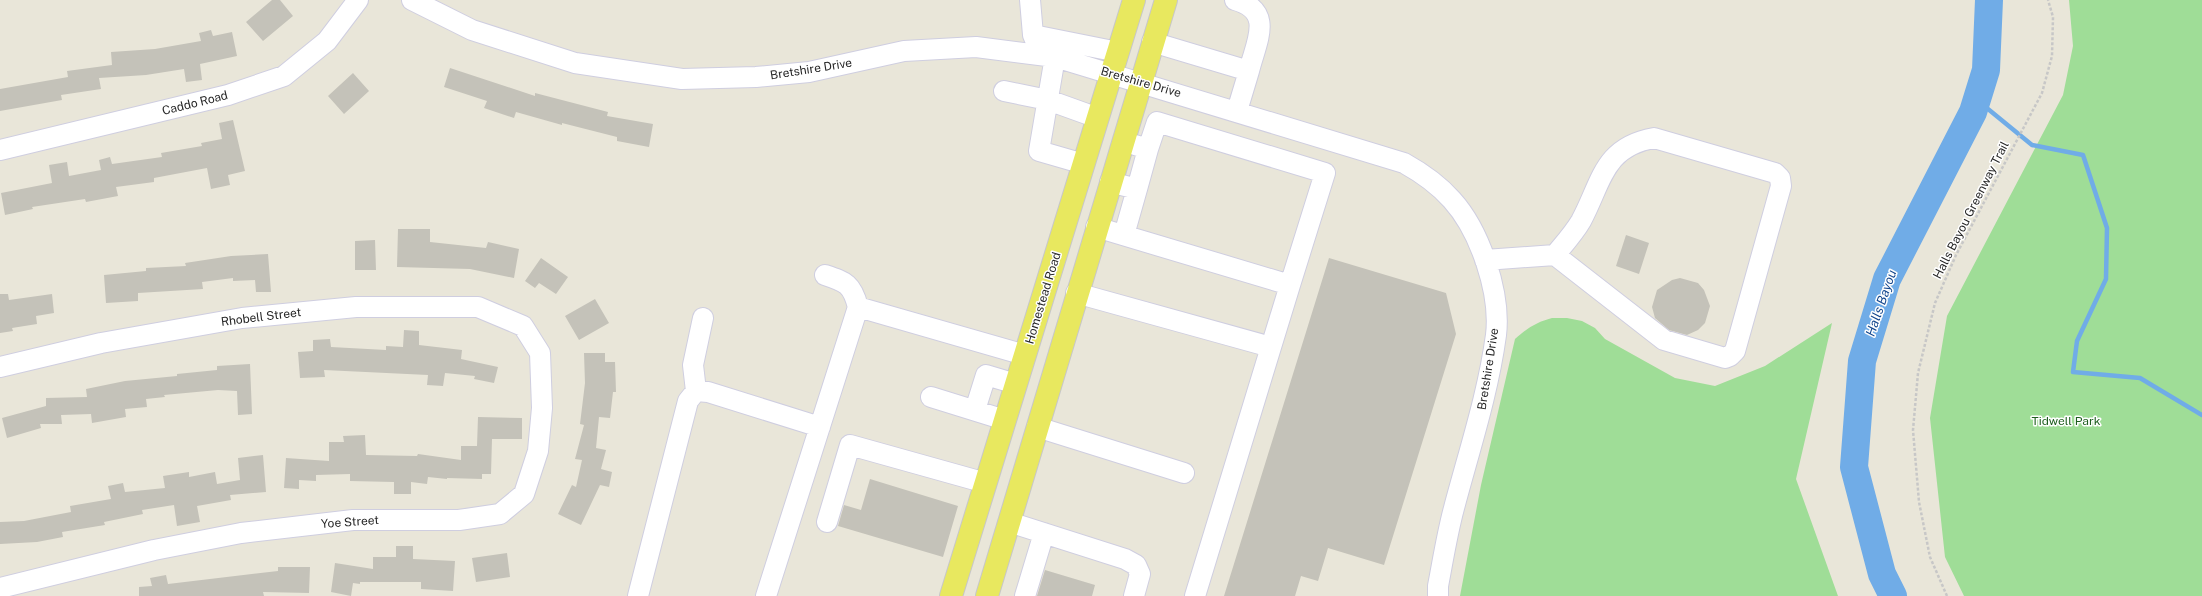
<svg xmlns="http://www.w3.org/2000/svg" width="2202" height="596" viewBox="0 0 2202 596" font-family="'Public Sans',sans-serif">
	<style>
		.green { fill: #9fdd97 }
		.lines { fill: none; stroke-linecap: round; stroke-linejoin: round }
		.stream { stroke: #70ace7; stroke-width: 4.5 }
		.river { stroke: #70ace7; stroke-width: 28 }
		.building { fill: #c4c2b9 }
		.minor-casing { stroke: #cfcee0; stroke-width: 22 }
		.major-casing { stroke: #c7c7c7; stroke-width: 24 }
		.path { stroke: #c7c7c7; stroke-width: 2.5; stroke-dasharray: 3 2; stroke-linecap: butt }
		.minor { stroke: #fff; stroke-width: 20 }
		.major { stroke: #e8e85f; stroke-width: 22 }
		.labels { text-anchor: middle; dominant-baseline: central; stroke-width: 3; stroke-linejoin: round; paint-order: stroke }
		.street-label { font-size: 12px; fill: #272727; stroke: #fff }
		.park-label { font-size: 12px; fill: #1d5e1e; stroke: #fff }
		.water-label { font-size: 13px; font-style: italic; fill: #14478e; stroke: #fff }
	</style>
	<rect width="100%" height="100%" fill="#e9e6d9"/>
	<path class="green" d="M 2069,0 L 2202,0 L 2202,596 L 1964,596 L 1945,557 L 1930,418 L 1947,316 L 2063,95 L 2073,46 Z
		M 1552,318 L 1567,318 L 1582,321 L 1595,328 L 1605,339 L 1675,378 L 1715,386 L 1765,366 L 1832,323 L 1796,479 L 1838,596 L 1460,596 L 1481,485 L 1515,339 C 1527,328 1537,322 1552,318 Z"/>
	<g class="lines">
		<path class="stream" d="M 1977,100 L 2032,145 L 2083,155 L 2107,228 L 2106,279 L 2077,341 L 2073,372 L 2140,378 L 2202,415"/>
		<path class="river" d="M 1893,596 L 1882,574 L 1854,467 L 1862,361 L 1887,279 L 1973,112 L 1986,70 L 1989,0"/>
	</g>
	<path class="building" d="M 272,0 L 280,0 L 293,16 L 263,41 L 246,22 Z
		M 211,30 L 213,36 L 232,32 L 237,56 L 200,64 L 202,80 L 186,82 L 184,69 L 146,75 L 99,78 L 101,89 L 61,95 L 62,100 L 0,111 L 0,89 L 68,77 L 67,71 L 112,65 L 111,52 L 155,49 L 201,41 L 199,33 Z
		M 450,68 L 535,96 L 535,93 L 608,112 L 607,116 L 653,124 L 649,147 L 617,141 L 617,137 L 562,123 L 562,125 L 516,112 L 514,118 L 484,108 L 487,101 L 444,87 Z
		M 353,73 L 369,91 L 344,114 L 328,96 Z
		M 233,120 L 245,171 L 228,175 L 230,185 L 211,189 L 207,168 L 154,178 L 154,182 L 116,187 L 118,196 L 86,202 L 85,199 L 32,207 L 33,209 L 5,215 L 1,193 L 52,183 L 49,165 L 67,162 L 69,176 L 101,170 L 99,160 L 110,157 L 112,164 L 162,157 L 161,153 L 202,146 L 201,143 L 222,139 L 219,123 Z
		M 398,229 L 430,229 L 430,242 L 486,248 L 488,242 L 519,249 L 514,278 L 470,269 L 397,267 Z
		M 1626,235 L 1649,243 L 1639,274 L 1616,266 Z
		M 375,240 L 376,270 L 355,270 L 355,241 Z
		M 268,254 L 271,292 L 256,292 L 255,280 L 233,281 L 233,278 L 202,282 L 203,289 L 138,293 L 138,301 L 106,303 L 104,275 L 146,271 L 146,268 L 186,266 L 185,263 L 231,256 Z
		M 541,258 L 568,277 L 556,294 L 539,283 L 535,288 L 525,281 Z
		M 1329,258 L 1446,293 L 1456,334 L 1384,565 L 1328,548 L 1318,581 L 1301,576 L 1295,596 L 1224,596 Z
		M 1680,278 L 1698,283 L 1704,290 L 1710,306 L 1705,323 L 1698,330 L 1687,335 L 1669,330 L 1655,318 L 1652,307 L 1657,290 L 1672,280 Z
		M 0,294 L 8,294 L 9,300 L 52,294 L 54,313 L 36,316 L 37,324 L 12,328 L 13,331 L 0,333 Z
		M 595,299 L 609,323 L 579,340 L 565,316 Z
		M 404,330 L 419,331 L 419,345 L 462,350 L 461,359 L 498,367 L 494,383 L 474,379 L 475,376 L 445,373 L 443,386 L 427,385 L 428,375 L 324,370 L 325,377 L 300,378 L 298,352 L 313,351 L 313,340 L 330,339 L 331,347 L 386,350 L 386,346 L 403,347 Z
		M 584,353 L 605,353 L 605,362 L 615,362 L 616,392 L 613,392 L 610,418 L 599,417 L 596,448 L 606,450 L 601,469 L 612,472 L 609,487 L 600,485 L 581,525 L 558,514 L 572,485 L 576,487 L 582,460 L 575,459 L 584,425 L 580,424 L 585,383 Z
		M 250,364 L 252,414 L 238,415 L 237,391 L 218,390 L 164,395 L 165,397 L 146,399 L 147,407 L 125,409 L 126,417 L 92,423 L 91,414 L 61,415 L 62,424 L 40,424 L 41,428 L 7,438 L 2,418 L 46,406 L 46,398 L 87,397 L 86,389 L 125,381 L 177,376 L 177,374 L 217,370 L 217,366 Z
		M 478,417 L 522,418 L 522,439 L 492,439 L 491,474 L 482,474 L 482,479 L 447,478 L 447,479 L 428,477 L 427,484 L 411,482 L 411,494 L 394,494 L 394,482 L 350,481 L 350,474 L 316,475 L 316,481 L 299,480 L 299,489 L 284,488 L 286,458 L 329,461 L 329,442 L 344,442 L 343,436 L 365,435 L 366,455 L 417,456 L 418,454 L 461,460 L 461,446 L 477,446 Z
		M 263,455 L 266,492 L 230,495 L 231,500 L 197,506 L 200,522 L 177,526 L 174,505 L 142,510 L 143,514 L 104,522 L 105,525 L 62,532 L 63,537 L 37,542 L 0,544 L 0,522 L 24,521 L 71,512 L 70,506 L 111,499 L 108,486 L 123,483 L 125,492 L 165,488 L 163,476 L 189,472 L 189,477 L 215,472 L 217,484 L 240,480 L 238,458 Z
		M 870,479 L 958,506 L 943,557 L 838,526 L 844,505 L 861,510 Z
		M 396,546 L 413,546 L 413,559 L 455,561 L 453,591 L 421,589 L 421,582 L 360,582 L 360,584 L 353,583 L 351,596 L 331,592 L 335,563 L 373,569 L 373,557 L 396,557 Z
		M 507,553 L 510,577 L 476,582 L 472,558 Z
		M 278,567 L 310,567 L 309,593 L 263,592 L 264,596 L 139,596 L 139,587 L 152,586 L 150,578 L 166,575 L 168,584 L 278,571 Z
		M 1045,570 L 1095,585 L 1092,596 L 1037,596 Z"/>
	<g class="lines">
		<defs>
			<path id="minor" d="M 412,0 L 472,30 L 575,63 L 682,79 L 756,77 L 809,72 L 904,51 L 976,47 L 1055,57 L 1404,163 C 1422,173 1438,184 1452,200 C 1480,231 1501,293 1496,335 C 1488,394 1469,451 1454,508 C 1447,534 1443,560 1438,586 L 1438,596
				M 1030,0 L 1033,35 L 1038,47
				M 1235,0 C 1275,11 1256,42 1249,71
				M 1033,35 L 1118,52
				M 1152,42 L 1249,71 L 1237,111
				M 1055,57 L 1039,151 L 1084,164
				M 1004,91 L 1048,100 L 1098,118
				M 1135,145 L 1148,149 L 1137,189
				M 1148,149 L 1157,122 L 1325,173 L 1290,285
				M 0,150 L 228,95 L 284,76 L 327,41 L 358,0
				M 1110,182 L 1137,189 L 1124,235
				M 1096,227 L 1290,285 L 1271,347
				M 1485,260 L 1555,255 C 1564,244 1574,233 1581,221 C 1602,182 1603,147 1654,138 L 1775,173 L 1780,178 L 1781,186 L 1735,351 L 1730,356 L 1725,358 L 1664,340 L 1555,255
				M 825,275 C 846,282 852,284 858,307
				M 1076,293 L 1271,347 L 1195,596
				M 0,367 L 101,343 L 242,318 L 356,307 L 478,307 L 523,326 L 540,353 L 542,408 L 538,451 L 524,494 L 500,514 L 459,520 L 353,520 L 241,533 L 154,550 L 0,588
				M 696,391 L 693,365 L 703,318
				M 931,397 L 1005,420
				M 975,410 L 986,375 L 1016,384
				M 1037,427 L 1184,473
				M 827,522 L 850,445 L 986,483
				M 1009,522 L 1125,559 L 1136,565 L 1140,574 L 1134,596
				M 638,596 L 688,401 L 696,391 L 708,392 L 820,427
				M 766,596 L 858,307 L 1025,355
				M 1025,596 L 1044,533"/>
			<path id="major" d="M 951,596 L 1134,0
				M 987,596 L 1166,0"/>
		</defs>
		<use href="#minor" class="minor-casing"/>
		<use href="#major" class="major-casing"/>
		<path class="path" d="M 1947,596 L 1930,557 L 1919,502 L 1913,430 L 1918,373 L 1935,303 L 1956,255 L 2042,93 L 2052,56 L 2053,17 L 2048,0"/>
		<use href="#minor" class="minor"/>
		<use href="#major" class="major"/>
	</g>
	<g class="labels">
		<g class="street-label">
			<text transform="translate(811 69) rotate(-9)">Bretshire Drive</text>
			<text transform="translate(1141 82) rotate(16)">Bretshire Drive</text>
			<text transform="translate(195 103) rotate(-14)">Caddo Road</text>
			<text transform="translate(1971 210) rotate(-63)">Halls Bayou Greenway Trail</text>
			<text transform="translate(1043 298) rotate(-73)">Homestead Road</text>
			<text transform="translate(261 317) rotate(-7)">Rhobell Street</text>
			<text transform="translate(1488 369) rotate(-81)">Bretshire Drive</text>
			<text transform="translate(350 522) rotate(-4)">Yoe Street</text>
		</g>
		<g class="park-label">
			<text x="2066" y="421">Tidwell Park</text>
		</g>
		<g class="water-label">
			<text transform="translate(1881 303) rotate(-71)">Halls Bayou</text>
		</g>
	</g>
</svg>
